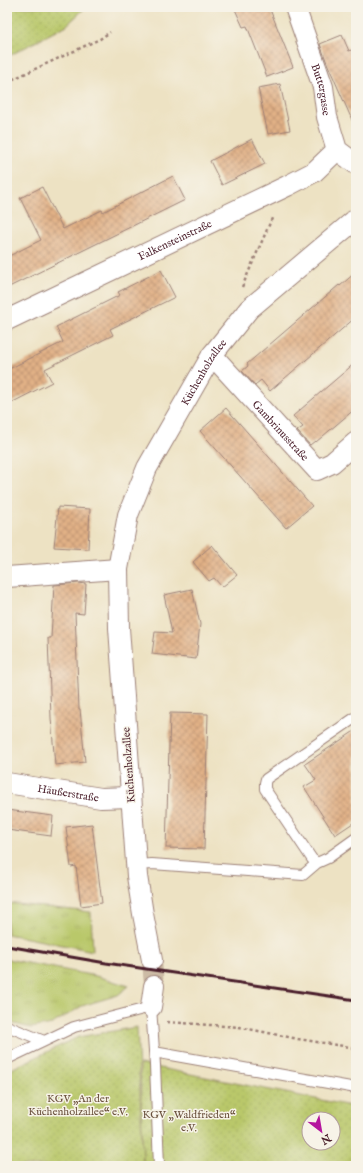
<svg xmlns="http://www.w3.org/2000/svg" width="363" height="1173" viewBox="0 0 363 1173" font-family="'IM FELL English',serif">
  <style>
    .grass { fill: url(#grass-tufts); stroke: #82744a }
    .park { fill: url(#park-dots); stroke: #82744a; fill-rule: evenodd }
    .building { fill: url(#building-cross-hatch) }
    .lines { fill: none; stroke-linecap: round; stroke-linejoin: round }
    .street-tunnel { stroke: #ccbba5; stroke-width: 20; stroke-dasharray: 20 10; stroke-linecap: butt }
    .lane-casing { stroke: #9c8077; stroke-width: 12 }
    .street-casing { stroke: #9c8077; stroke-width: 22 }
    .path { stroke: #9c8077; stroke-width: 2.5; stroke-dasharray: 3 3; stroke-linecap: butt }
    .lane { stroke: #fff; stroke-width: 10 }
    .street { stroke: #fff; stroke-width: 20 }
    .rail { stroke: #4a1f2b; stroke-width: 3 }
    .labels { text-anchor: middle; stroke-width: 3; stroke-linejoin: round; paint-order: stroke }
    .street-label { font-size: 11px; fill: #4a1f2b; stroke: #f7f3e8 }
    .park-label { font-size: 11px; fill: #6b523e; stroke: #f7f3e8 }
  </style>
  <defs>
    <pattern id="grass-tufts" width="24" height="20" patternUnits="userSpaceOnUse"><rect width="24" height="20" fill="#b9c86a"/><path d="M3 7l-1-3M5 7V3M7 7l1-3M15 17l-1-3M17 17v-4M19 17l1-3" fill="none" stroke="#a1ab5c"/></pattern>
    <pattern id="park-dots" width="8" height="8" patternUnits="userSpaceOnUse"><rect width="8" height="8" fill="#b9c86a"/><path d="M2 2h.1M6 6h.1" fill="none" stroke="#a1ab5c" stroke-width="1.8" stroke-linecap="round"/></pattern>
    <pattern id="building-cross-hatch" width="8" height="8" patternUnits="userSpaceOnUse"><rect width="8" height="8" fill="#e1b186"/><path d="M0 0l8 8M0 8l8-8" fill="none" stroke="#b88f6e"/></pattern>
  </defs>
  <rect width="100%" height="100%" fill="#f7f3e8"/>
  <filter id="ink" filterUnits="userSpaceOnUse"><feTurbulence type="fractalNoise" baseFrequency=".025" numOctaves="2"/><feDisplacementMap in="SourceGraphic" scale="8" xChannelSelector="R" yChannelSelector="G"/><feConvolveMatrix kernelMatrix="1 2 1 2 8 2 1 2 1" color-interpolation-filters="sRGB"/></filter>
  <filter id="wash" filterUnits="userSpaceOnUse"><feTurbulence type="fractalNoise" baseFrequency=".012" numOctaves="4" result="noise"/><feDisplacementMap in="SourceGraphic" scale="16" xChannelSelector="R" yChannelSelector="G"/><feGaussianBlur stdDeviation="0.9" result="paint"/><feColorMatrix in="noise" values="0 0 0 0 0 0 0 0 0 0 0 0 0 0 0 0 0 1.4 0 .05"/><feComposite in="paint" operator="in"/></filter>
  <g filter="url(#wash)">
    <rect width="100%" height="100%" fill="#ede2c3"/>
    <path class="grass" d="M7 903 91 912 93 951 7 934Z
      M7 959 96 976 129 986 118 995 82 1006 69 1014 52 1024 31 1028 7 1022Z"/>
    <path class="park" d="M7 7H86L67 25 7 57Z
      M137 1027 143 1161 140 1064 356 1107V1166H7V1071L78 1037ZM309 1119H333V1143H309Z"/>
    <g id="blocks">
      <path class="building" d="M234 7H269L293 67 267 77 247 26 243 27Z
        M342 35 349 51 356 48V129L327 63 320 44Z
        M280 84 290 130 268 134 258 88Z
        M252 139 265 164 222 185 210 161Z
        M173 176 185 200 7 288V257L41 240 20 198 42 187 63 229 102 210 103 212Z
        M161 270 175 297 110 329 113 335 45 369 52 382 7 405V370L63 342 56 327 120 295 118 292Z
        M356 272V317L270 391 261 380 255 385 242 371 248 366 247 364 339 285 340 286Z
        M356 362V408L316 442 315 441 310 445 297 431 303 427 293 416Z
        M226 408 312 506 286 528 200 431Z
        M58 507 90 509 88 549 54 547Z
        M212 545 237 575 222 587 214 578 209 581 193 562Z
        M79 583 86 584 84 614 75 613 79 709H80L85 762 55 765 51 718 48 638H51L54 585Z
        M192 589 200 624 196 659 152 654 155 632 172 633 164 595Z
        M170 713 208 714 204 849 166 848Z
        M356 730V821L335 835 304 787 316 780 305 764Z
        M7 810 53 816 51 836 7 830Z
        M92 824 102 903 81 906 76 866 71 867 66 827Z"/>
    </g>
  </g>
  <g filter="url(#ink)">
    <use href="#blocks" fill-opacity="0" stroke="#9c8077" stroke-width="1"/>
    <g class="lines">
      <path class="street-tunnel" d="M152 960 154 986"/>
      <g class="lane-casing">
        <path id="lane" d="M356 717 266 779 265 783V789L312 859 317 863 328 858 356 838
          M136 865 152 864 303 875 317 863
          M7 1026 44 1041
          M154 1052 356 1088
          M7 1059 74 1027 151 1007 155 1065 159 1166"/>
      </g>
      <g class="street-casing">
        <g id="street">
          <path id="s1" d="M295 7 323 87 327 117 337 150 356 164"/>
          <path id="s2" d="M7 320 287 186 314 172 337 150"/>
          <path id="s3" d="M212 355 317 470 332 463 356 442"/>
          <path d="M7 577 118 569"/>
          <path id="s4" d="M7 783 101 798 130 797"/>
          <path id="s5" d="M152 960 143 914 137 876 119 628 118 569 128 515 147 468 212 355 249 309 356 219"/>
          <path d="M151 1007 154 986"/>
        </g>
      </g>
      <path class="path" d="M7 82 100 39 110 32
        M242 287 273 216
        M167 1022 239 1027 298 1039 356 1048"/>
      <use href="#lane" class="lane"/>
      <use href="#street" class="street"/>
      <path class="rail" d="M7 946 106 963 356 1000"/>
    </g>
  </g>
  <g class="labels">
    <g class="street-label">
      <text dy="4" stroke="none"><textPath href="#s1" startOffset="87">Buttergasse</textPath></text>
      <text dy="4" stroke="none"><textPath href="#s2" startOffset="186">Falkensteinstraße</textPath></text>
      <text dy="4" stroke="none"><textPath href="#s5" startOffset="610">Küchenholzallee</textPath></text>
      <text dy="4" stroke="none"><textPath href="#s3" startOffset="102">Gambrinusstraße</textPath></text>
      <text transform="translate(128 765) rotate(-94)" y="4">Küchenholzallee</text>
      <text dy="4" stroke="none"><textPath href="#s4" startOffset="62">Häußerstraße</textPath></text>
    </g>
    <g class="park-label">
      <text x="78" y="1102">KGV „An der<tspan x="78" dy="13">Küchenholzallee“ e.V.</tspan></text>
      <text x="189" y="1118">KGV „Waldfrieden“<tspan x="189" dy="13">e.V.</tspan></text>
    </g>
  </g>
  <rect width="363" height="1173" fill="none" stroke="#f7f3e8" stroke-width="24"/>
  <g transform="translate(321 1131) rotate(149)"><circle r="19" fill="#f7f3e8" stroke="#b29e9c"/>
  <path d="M0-3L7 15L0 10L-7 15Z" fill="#b5179e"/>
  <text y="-6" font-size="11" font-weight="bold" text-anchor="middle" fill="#4a1f2b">N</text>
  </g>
</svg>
